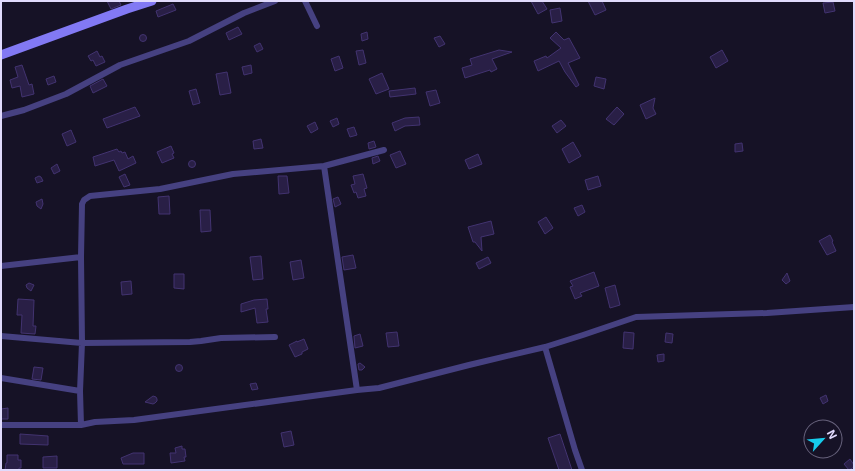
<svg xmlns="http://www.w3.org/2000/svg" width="855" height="471" viewBox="0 0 855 471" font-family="Inter,sans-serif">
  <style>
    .building { fill: #291f46; stroke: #423370 }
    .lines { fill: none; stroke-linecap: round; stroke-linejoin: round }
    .street { stroke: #464181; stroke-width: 6 }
    .secondary { stroke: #8279f4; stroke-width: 9 }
  </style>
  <rect width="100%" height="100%" fill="#161226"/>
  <path class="building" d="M107 1H119L121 5 111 9Z
    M531 1H542L547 9 538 14Z
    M588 1H602L606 10 595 15Z
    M833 2 835 11 825 13 823 3Z
    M173 4 176 10 158 17 156 11Z
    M560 8 562 21 552 23 550 10Z
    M238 27 242 34 229 40 226 33Z
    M367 32 368 39 362 41 361 34Z
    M556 32 564 40 569 38 580 58 568 63 579 85 576 87 565 72 559 61 538 71 534 61 546 56 547 58 561 48 550 38Z
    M139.5 38a3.5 3.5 0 1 1 7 0a3.5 3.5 0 1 1-7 0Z
    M440 36 445 44 439 47 434 38Z
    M260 43 263 49 257 52 254 46Z
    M363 50 366 63 359 65 356 51Z
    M499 50 512 52 492 59 497 69 491 72 490 70 465 78 462 68 472 65 470 59Z
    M722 50 728 61 716 68 710 57Z
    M97 51 100 57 102 56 105 62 96 66 93 60 91 61 88 56Z
    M339 56 343 68 335 71 331 59Z
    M22 65 29 85 32 84 34 94 22 97 20 86 12 88 10 80 18 77 15 67Z
    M251 65 252 73 244 75 242 67Z
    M227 72 231 93 220 95 216 74Z
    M382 73 389 89 376 94 369 79Z
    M54 76 56 82 48 85 46 79Z
    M596 77 606 79 604 89 594 86Z
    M103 79 107 86 93 93 90 86Z
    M415 88 416 94 390 97 389 91Z
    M196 89 200 103 193 105 189 91Z
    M436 90 440 103 430 106 426 92Z
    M655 98 653 108 656 114 646 119 640 105Z
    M135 107 140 116 107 128 103 119Z
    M617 107 624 114 614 125 606 119Z
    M419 117 420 125 405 126 395 131 392 123 405 118Z
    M337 118 339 124 333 127 330 121Z
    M561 120 566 126 557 133 552 126Z
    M315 122 318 129 311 133 307 126Z
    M354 127 357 135 350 137 347 129Z
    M71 130 76 142 67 146 62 134Z
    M261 139 263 148 254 149 253 141Z
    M374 141 376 147 369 149 368 143Z
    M573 142 581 156 569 163 562 149Z
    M742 143 743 151 735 152V144Z
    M171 146 174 153 172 154 174 158 162 163 157 152Z
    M117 149 119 152 121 151 122 153 125 152 128 159 133 156 136 163 119 171 114 160 95 166 93 157Z
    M400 151 406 164 396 168 390 155Z
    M478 154 482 164 469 169 465 160Z
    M378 156 380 161 373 164 372 158Z
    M188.5 164a3.5 3.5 0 1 1 7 0a3.5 3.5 0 1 1-7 0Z
    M57 164 60 171 54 174 51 168Z
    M125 174 130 185 124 187 119 177Z
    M363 174 367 188 364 189 366 196 358 198 356 192 354 193 351 185 355 184 353 176Z
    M39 176 41 177 43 181 37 183 35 178Z
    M278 176H287L289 193 279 194Z
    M598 176 601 186 588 190 585 180Z
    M169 196 170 214H159L158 197Z
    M338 197 341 204 335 207 333 199Z
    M42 199 43 204 41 209 37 206 36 202Z
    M582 205 585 212 578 216 574 208Z
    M200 210H210L211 231 201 232Z
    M546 217 553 228 545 234 538 222Z
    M491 221 494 234 481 237 482 251 475 242H473L468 227Z
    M830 235 833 241 832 242 836 251 827 255 819 241Z
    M353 255 356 268 344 270 342 257Z
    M261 256 263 279 253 280 250 257Z
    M488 257 491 263 479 269 476 263Z
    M301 260 304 278 293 280 290 262Z
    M594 272 599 286 580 293 582 296 575 299 570 287 573 286 570 281Z
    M787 273 790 281 786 284 782 280Z
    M174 274H184V289L174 288Z
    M131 281 132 294 122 295 121 282Z
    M29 283 34 285 31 291 27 288 26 285Z
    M615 285 620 305 610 308 605 288Z
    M18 299 34 300 33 326H36L35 334 21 333 22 315H17Z
    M267 299 268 309H266L268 322 257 323 255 308 241 312V304L254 300Z
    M397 332 399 346 388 347 386 333Z
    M624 332 634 333 633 349 623 348Z
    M666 333 673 334 672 343 665 342Z
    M360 334 363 346 355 348 354 336Z
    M304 339 308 349 302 352V354L295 357 289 345 297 341V342Z
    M664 354V361L658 362 657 355Z
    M360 363 365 367 362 370H359L358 364Z
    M175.5 368a3.5 3.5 0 1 1 7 0a3.5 3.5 0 1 1-7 0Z
    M34 367 43 368 41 380 32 379Z
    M256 383 258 389 252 390 250 384Z
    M826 395 828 401 823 404 820 398Z
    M153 396 156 397 157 399V401L155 403 153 404 145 402Z
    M8 408V419H1V409Z
    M291 431 294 445 284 447 281 433Z
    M20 434 48 436V445L20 444Z
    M560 434 572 470H559L548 438Z
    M182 446V449H185L186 457H184L185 461 171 463 170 453H176L175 448Z
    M133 453H144V464H123L121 458Z
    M7 455H18V460H21V468H19V470H5L6 463H7Z
    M57 456V468H43V457Z
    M850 459 854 465V467L849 470 844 464Z"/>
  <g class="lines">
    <path class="street" d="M305 1 317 26
      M1 116 24 110 66 94 120 65 189 41 244 13 275 1
      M324 166 357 390
      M1 266 81 257
      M1 336 82 343 190 342 201 341 221 338 275 337
      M545 347 575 450 582 470
      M1 378 80 391
      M1 425H81L95 422 134 420 357 390 379 388 469 365 545 347 583 335 636 317 767 313 854 307
      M81 425 80 391 82 343 81 257 82 204 84 200 90 196 160 189 233 174 324 166 384 150"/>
    <path class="secondary" d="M1 55 127 9 152 1"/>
  </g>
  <rect width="855" height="471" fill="none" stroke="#e0dafc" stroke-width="4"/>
  <g transform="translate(823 439) rotate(63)"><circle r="19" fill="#161226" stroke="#67627c"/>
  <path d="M0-3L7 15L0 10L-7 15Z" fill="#16ccec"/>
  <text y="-6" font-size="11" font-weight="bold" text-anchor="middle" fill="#e0dafc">N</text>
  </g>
</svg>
